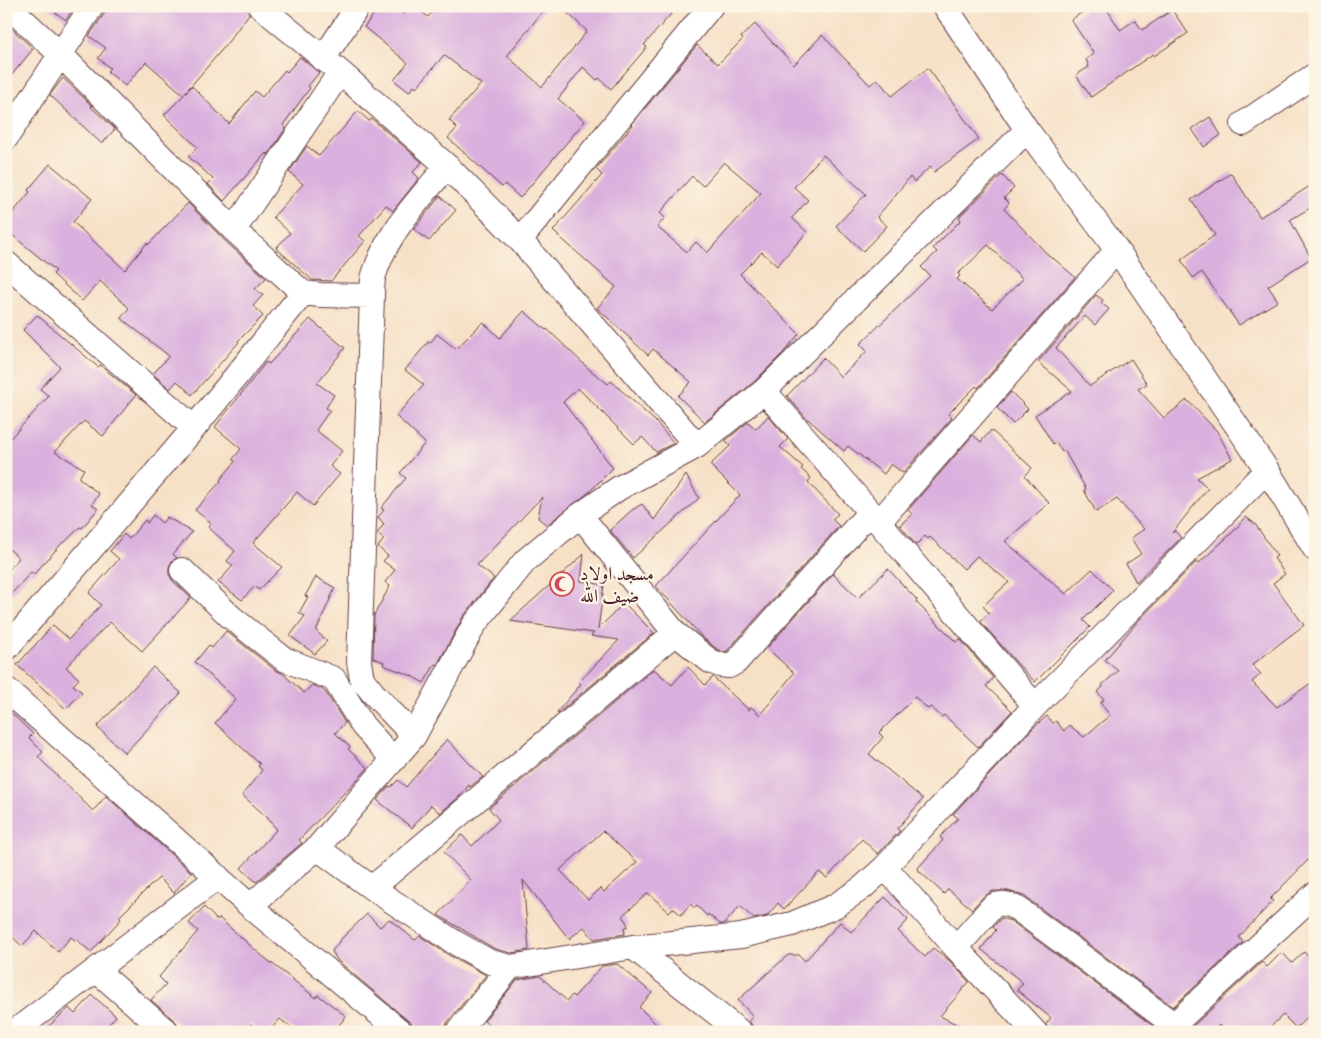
<svg xmlns="http://www.w3.org/2000/svg" width="1321" height="1038" viewBox="0 0 1321 1038" font-family="'Sorts Mill Goudy',Amiri,serif">
  <style>
    .building { fill: #dab0de; fill-rule: evenodd }
    .lines { fill: none; stroke-linecap: round; stroke-linejoin: round }
    .minor-casing { stroke: #643c42; stroke-width: 26 }
    .minor { stroke: #fff; stroke-width: 24 }
    .labels { text-anchor: middle; stroke-width: 4.5; stroke-linejoin: round; paint-order: stroke }
    .poi-label { font-size: 19px; fill: #4a1f2b; stroke: #fcf5e5; text-anchor: start }
  </style>
  <rect width="100%" height="100%" fill="#fcf5e5"/>
  <filter id="ink" filterUnits="userSpaceOnUse"><feTurbulence type="fractalNoise" baseFrequency=".02" numOctaves="2"/><feDisplacementMap in="SourceGraphic" scale="10" xChannelSelector="R" yChannelSelector="G"/><feConvolveMatrix kernelMatrix="1 2 1 2 8 2 1 2 1" color-interpolation-filters="sRGB"/></filter>
  <filter id="wash" filterUnits="userSpaceOnUse"><feTurbulence type="fractalNoise" baseFrequency=".0096" numOctaves="4" result="noise"/><feDisplacementMap in="SourceGraphic" scale="20" xChannelSelector="R" yChannelSelector="G"/><feGaussianBlur stdDeviation="1.12" result="paint"/><feColorMatrix in="noise" values="0 0 0 0 0 0 0 0 0 0 0 0 0 0 0 0 0 1.4 0 .05"/><feComposite in="paint" operator="in"/></filter>
  <g filter="url(#wash)">
    <rect width="100%" height="100%" fill="#f6e1c7"/>
    <g id="blocks">
      <path class="building" d="M46 6H75L66 20Z
        M106 6H247L249 14 225 46 184 94 192 86 229 124 255 91 262 97 285 70 287 72 300 57 319 73 308 86 310 88 283 125 286 128 268 155 266 153 224 201 208 184 213 179 188 156 197 147 164 115 184 95 146 62 125 86 107 71 110 68 98 58 106 48 89 36 104 14Z
        M380 6H394L404 14 411 6H415L428 17 438 6H547L507 56 542 87 587 31 560 6H678L644 45 647 47 611 89 599 78 597 80 583 67 558 99 585 121 520 198 505 184 502 187 448 138 457 128 449 120 481 84 444 55 416 88 414 86 409 92 394 80 408 63 364 27Z
        M1091 6H1105L1120 30 1135 20 1142 30 1172 10 1188 33 1154 56 1153 54 1091 97 1076 75 1089 67 1086 59 1094 54 1071 20Z
        M6 23 33 49 6 82Z
        M755 24 794 65 822 35 870 85 877 79 892 96 928 68 979 139 934 172 930 167 914 182 910 177 877 217 887 226 863 251 836 226 866 194 823 155 794 187 808 200 792 218 807 232 777 266 762 252 740 274 799 334 783 353 755 381 705 422 678 396 691 382 653 349 648 355 597 308 616 287 553 231 602 175 596 169 633 125 632 124 697 45 718 64 743 39 741 37ZM724 162 761 193 707 253 696 242 687 252 657 227 665 218 660 213 692 176 703 186Z
        M63 78 92 106 91 107 115 129 102 144 50 95Z
        M358 111 369 121 372 119 422 162 413 172 419 178 393 211 386 205 359 236 365 241 331 281 312 280 276 248 290 233 273 217 303 184 289 172 307 146 319 156Z
        M1210 117 1221 135 1204 147 1192 129Z
        M50 164 92 199 73 222 125 270 147 243 148 245 188 203 224 240 266 278 255 289 263 295 253 306 263 316 238 341 239 342 192 395 177 381 170 389 153 374 169 356 121 318 129 308 100 281 82 301 53 274 56 271 6 230V221L30 192 28 190Z
        M1231 173 1260 217 1315 183V205L1290 220 1311 258 1268 286 1278 301 1239 325 1202 272 1193 278 1181 260 1215 235 1191 200Z
        M1002 175 1014 188 1004 198 1009 203 1004 209 1052 259 1053 258 1075 277 978 388 976 386 948 414 952 418 903 473 891 464 884 474 848 446 844 451 808 419V420L787 396 823 358 841 377 867 351 860 344 930 276 921 267 937 252 933 248 961 220 959 217ZM988 245 1023 279 992 309 957 279 960 276 958 274Z
        M440 196 456 210 429 241 414 229Z
        M1096 295 1103 300 1101 303 1109 309 1095 325 1085 316 1056 348 1090 386 1131 359 1147 384 1138 389 1164 418 1187 400 1217 431 1232 459 1197 478 1208 488 1172 533 1175 531 1181 538 1136 582 1126 564 1141 554 1131 538 1144 529 1117 499 1096 512 1084 490 1086 489 1064 450 1062 452 1056 442 1053 444 1035 415 1072 391 1038 362Z
        M524 311 546 330 547 329 590 370 608 384 611 381 655 421 674 443 656 452 642 437 634 444 578 388 563 402 613 468 588 493 547 525 538 518 542 497 477 565 494 578 463 617 437 665 435 664 424 683 410 675 383 665 384 662 373 658 374 615 390 586 385 582 395 570 383 561 388 556 378 547 384 539 377 534 384 524 378 517 384 510 381 508 406 478 400 473 425 443 396 416 424 385 405 370 428 342 430 343 437 334 456 349 483 322 500 338Z
        M37 315 98 367 100 365 136 395 103 436 84 421 55 452 84 469 79 478 99 494 92 504 98 509 82 528 80 527 64 543 63 542 34 574 31 572 6 600V573L19 558 6 546V443L49 396 40 389 60 367 23 330Z
        M310 319 345 348 317 383 334 395 326 408 330 410 316 430 342 451 330 466 340 474 313 506 297 492 253 543 282 567 259 590 255 586 242 600 218 582 233 566 227 561 235 551 208 527 211 523 195 510 221 481 220 480 235 462 233 459 241 449 215 427 266 362 269 364Z
        M1011 392 1028 409 1013 424 997 408Z
        M768 416 788 439 780 447 803 467 801 469 811 478 808 482 838 514 832 519 839 526 727 651 723 652 717 649 702 637 656 586 740 495 710 465 730 446 725 441 748 422 756 429Z
        M991 430 1032 468 1025 476 1049 503 1005 541 1066 594 1092 569 1113 590 1083 620 1090 627 1035 682 1016 662 980 621 989 613 983 606 1009 582 977 556 964 569 930 537 928 539 925 536 916 545 900 525 912 514 908 510 973 435 981 442Z
        M686 475 699 498 633 558 610 530 632 510 642 504 654 520Z
        M153 515 162 523 167 517 192 532 173 554 177 558 172 561 169 567V574L172 580 191 598 142 651 110 622 66 667 79 679 73 685 82 692 66 709 17 665 53 625 69 639 101 605 89 593 119 559 110 551 124 534 129 539 145 520 147 523Z
        M1246 517 1255 524 1277 556 1274 558 1285 574 1273 583 1304 625 1252 665 1261 674 1252 682 1277 707 1315 680V853L1270 899 1273 901 1239 937 1243 942 1173 1007 1024 896 1008 891H993L983 897 972 909 948 889 944 894 917 869 943 840 940 837 958 818 953 814 1033 728 1047 716 1053 723 1056 721 1064 731 1069 725 1084 737 1110 715 1100 703 1104 700 1097 692 1103 687 1102 685 1118 671 1105 660 1138 621 1196 562 1198 564 1233 532Z
        M584 554 581 581 604 585 598 629 624 603 654 633 558 713 557 712 581 684 579 682 619 640 591 636 594 633 510 621Z
        M888 569 917 600 916 602 956 642 960 639 993 678 986 686 1012 711 978 747 944 715 942 717 931 707 928 709 915 697 879 733 883 737 869 754 923 799 897 829 900 831 878 854 862 839 827 878 819 872 784 909 778 903 767 916 754 919 740 906 724 924H720L708 914 707 916 697 906 695 908 690 904 681 915 673 908 669 912 648 893 623 915 628 926 624 928 625 934 594 939 584 927 569 939 523 880 529 950 511 953 495 949 438 915 471 880 444 852 462 835 472 846 499 820 489 808 654 669 672 685 688 667 705 685 713 677 749 710 751 707 760 715 794 673 767 648 833 574 858 598ZM603 831 637 862 604 892 601 888 588 900 560 870Z
        M316 577 335 588 316 631 327 641 315 654 290 636 305 616 299 613 308 597 305 596Z
        M226 631 275 670 282 673 304 693 312 685 322 689 326 693 345 723 335 733 350 747 348 749 368 768 299 840 302 843 256 882 241 868 277 829 267 819 268 818 242 795 262 770 258 766 260 764 215 723 236 699 195 662 209 645 212 648Z
        M153 667 181 693 125 753 97 727Z
        M6 708 33 734 29 738 43 752 38 757 93 811 106 796 191 872 174 893 159 878 151 885 119 917 121 919 91 952 77 940 76 941 71 937 58 952 36 931 22 946 6 931Z
        M447 739 469 763 483 777 470 787 469 785 458 798 440 813 431 805 412 828 377 800 389 786 391 787 398 780 406 787Z
        M885 897 908 920 898 931 925 957 933 948 950 961 969 982 940 1016 972 1032H753V1027L749 1021 753 1016 738 1000 788 955H799L805 961 840 922 851 932Z
        M204 907 217 920 219 918 260 954 316 998 318 995 346 1016 334 1032H297L280 1019 268 1032H260L251 1024 244 1032H180V1027L176 1022 151 1000 166 984 159 977 198 931 189 923Z
        M367 914 380 927 389 919 415 940 420 936 447 954 486 975 447 1023 444 1032H421L337 960 332 951 342 938Z
        M1001 918 1011 921 1153 1026 1148 1032H1048L1046 1024 1051 1018 1017 990 1023 983 981 949 996 930 993 927Z
        M1282 952 1292 963 1304 952 1315 964V1010L1296 1028 1283 1015 1265 1032H1225L1219 1025 1212 1032H1197L1192 1027 1262 962 1267 967Z
        M617 964 652 993 639 1007 664 1032H496L484 1021 517 980 540 976 567 1001 572 995 574 997 602 966Z
        M92 995 116 1016 102 1032H42L69 1008 75 1014Z"/>
    </g>
  </g>
  <g filter="url(#ink)">
    <use href="#blocks" fill-opacity="0" stroke="#643c42" stroke-width="1"/>
    <g class="lines">
      <g class="minor-casing">
        <path id="minor" d="M8 6 60 54 234 230 303 293 320 295 372 296
          M260 6 340 72 447 166 520 240 697 446
          M945 6 1027 130 1117 250 1267 470 1315 549
          M323 59 358 6
          M1243 124 1315 75
          M6 138 92 6
          M234 230 340 72
          M520 240 711 6
          M6 263 194 428
          M764 391 870 512 1035 706
          M580 515 675 633 710 661 720 665 729 666 736 662 870 512
          M879 522 1117 250
          M182 570 231 617 284 659 334 679 363 726 394 760
          M6 649 194 428 303 293
          M6 689 250 906 401 1032
          M414 736 373 693 362 679 359 662 372 296C372 288 372 279 375 272 388 231 421 198 447 166
          M317 848 372 888 454 942 490 962 510 967
          M885 867 956 948 1035 1032
          M372 888 675 633
          M250 906 317 848 414 736 474 625 525 561 580 515 619 488 697 446 764 391 1027 130
          M633 947 740 1032
          M956 948 993 906C1003 901 1009 905 1018 909L1173 1024
          M96 970 167 1032
          M14 1032 218 877
          M458 1032 510 967 633 947 741 936 792 924 835 906 862 888 885 867 1035 706 1267 470
          M1166 1032 1315 894"/>
      </g>
      <use href="#minor" class="minor"/>
    </g>
  </g>
  <defs>
    <g id="mosque-ring" transform="scale(1.25)"><circle r="9.5" fill="#fcf5e5" stroke="#d1495b" stroke-width="1.5"/><path d="M3.5-4.9A6 6 0 1 0 3.5 4.9A5 5 0 1 1 3.5-4.9Z" fill="#d1495b"/></g>
  </defs>
  <g fill-rule="evenodd">
    <use href="#mosque-ring" x="562" y="584"/>
  </g>
  <g class="labels">
    <g class="poi-label">
      <text x="580" y="580">مسجد اولاد<tspan x="580" dy="22">ضيف الله</tspan></text>
    </g>
  </g>
  <rect width="1321" height="1038" fill="none" stroke="#fcf5e5" stroke-width="25"/>
</svg>
